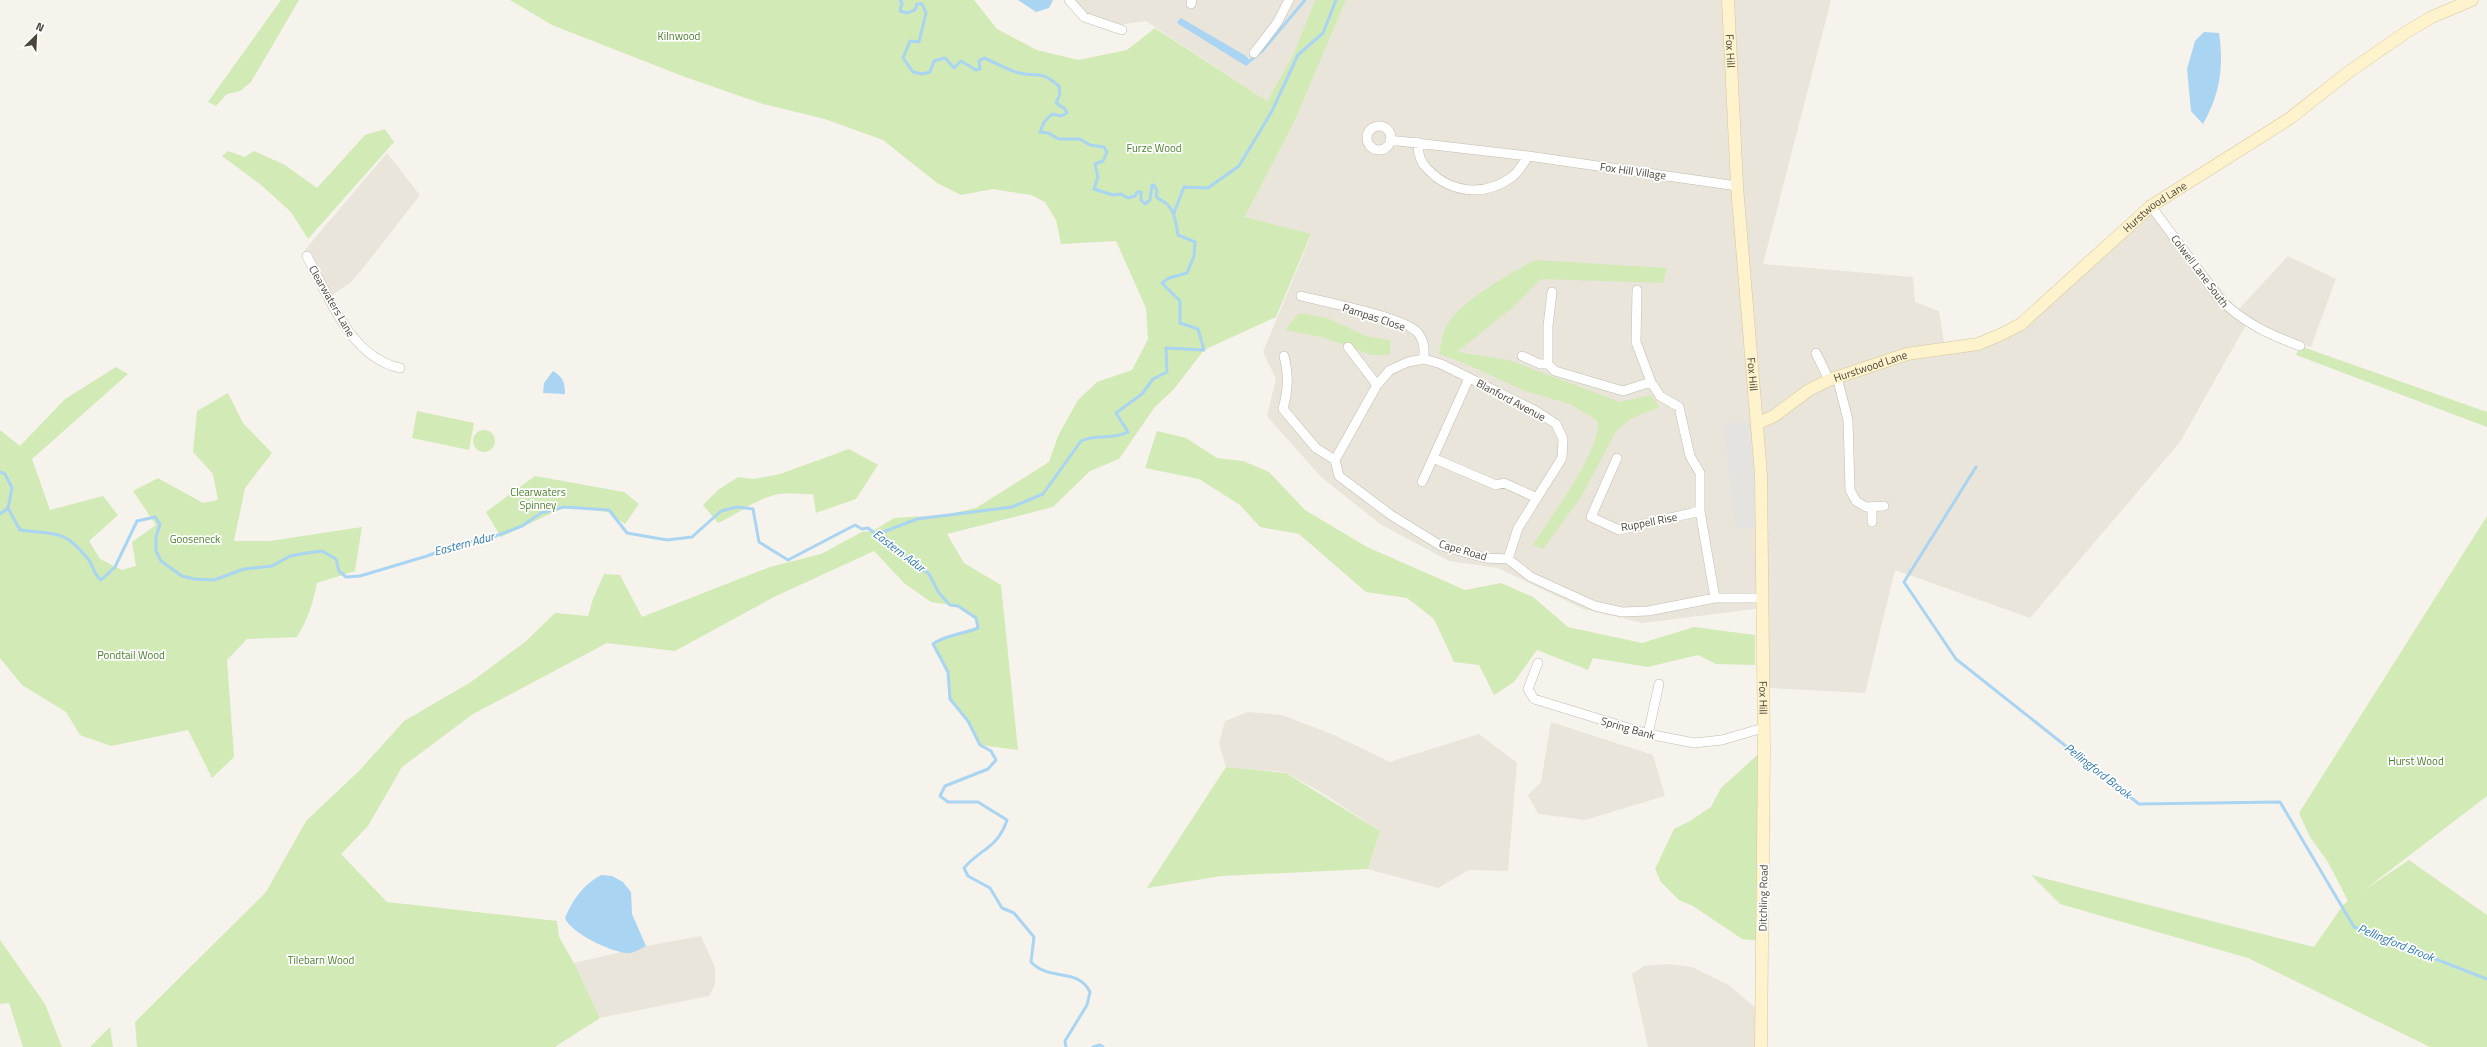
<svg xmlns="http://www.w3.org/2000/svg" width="2487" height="1047" viewBox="0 0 2487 1047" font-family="'Titillium Web',sans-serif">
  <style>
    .residential { fill: #eae5da }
    .green { fill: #d2eab5 }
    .parking { fill: #e5e3e0 }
    .water { fill: #a9d4f2 }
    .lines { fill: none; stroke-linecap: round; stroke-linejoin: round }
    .stream { stroke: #a9d4f2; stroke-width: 3 }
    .street-casing { stroke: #c2bbae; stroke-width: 10 }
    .secondary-casing { stroke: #d6c79b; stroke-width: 13 }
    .street { stroke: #fff; stroke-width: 9 }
    .secondary { stroke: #fff3cd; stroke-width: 12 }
    .labels { text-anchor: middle; stroke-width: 3.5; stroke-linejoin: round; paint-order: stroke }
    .park-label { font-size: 11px; fill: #4a7f2a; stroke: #fff }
    .street-label { font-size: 11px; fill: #4b4439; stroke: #fff }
    .water-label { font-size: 12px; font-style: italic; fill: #2e7ab2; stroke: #fff }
  </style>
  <rect width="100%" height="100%" fill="#f6f3ec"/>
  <path class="residential" d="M1074 0H1315L1293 55 1267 101 1146 21 1098 28Z
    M1346 0H1831L1763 264 1913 277 1915 302 1939 311 1945 348 2021 324 2151 206 2238 310 2288 256 2336 279 2311 347 2286 340 2247 323 2180 442 2030 618 1895 570 1865 693 1770 688 1763 728 1762 608 1643 623 1583 609 1498 568 1449 561 1380 524 1321 477 1267 416 1276 379 1263 352 1311 236 1245 217 1296 118Z
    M387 153 420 195 360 272 349 284 329 297 304 251Z
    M1248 712 1282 715 1334 735 1390 762 1479 734 1517 763 1508 871 1469 870 1438 888 1368 869 1380 831 1324 794 1285 772 1226 767 1219 744 1225 721Z
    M1551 722 1653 755 1665 796 1585 820 1538 814 1528 795 1541 782Z
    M701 936 715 967V985L709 996 600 1018 574 963 622 952 632 953 646 946Z
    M1668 964 1692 967 1729 985 1759 1011 1761 1047H1648L1632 974 1644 966Z"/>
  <path class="green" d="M281 0H299L251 82 240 91 227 94 216 106 208 102Z
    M510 0H974L997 29 1037 50 1078 60 1127 50 1155 28 1267 101 1293 55 1315 0H1346L1296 118 1245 217 1311 234 1276 317 1204 350 1174 389 1154 408 1119 459 1090 471 1053 507 947 534 964 563 1001 585 1018 750 980 745 968 721 950 699 948 672 933 644C944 635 964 634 978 628L976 618 958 606 931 602 904 583 874 551 774 597 675 651 607 643 473 714 402 767 368 826 341 854 387 902 557 921 559 937 574 963 600 1018 555 1047H137L135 1022 266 892 306 821 360 770 404 721 471 682 525 642 555 613 588 616 593 599 604 574 620 575 642 617 770 567 821 554 862 532 873 531 894 518 944 515 976 508 1049 462 1058 436 1078 400 1097 382 1132 370 1148 339 1146 308 1116 241 1061 244 1056 220 1045 202 1031 195 993 189 961 195 937 183 883 140 825 119 763 104 685 77 552 25Z
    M385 129 394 142 308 239 291 212 261 185 222 156 228 151 245 157 254 151 285 165 317 188 365 135Z
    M1535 260 1667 268 1663 283 1541 279 1512 308 1457 352 1509 360 1620 402 1651 395 1659 407 1632 418 1616 431 1581 497 1543 549 1533 545C1551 516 1600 453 1598 421L1570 404 1525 391 1464 363 1439 354C1441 345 1442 334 1446 327 1457 303 1511 273 1535 260Z
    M1299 313 1327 318 1366 336 1390 340V355H1371L1322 337 1285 330Z
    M2300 346 2487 412V427L2296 355Z
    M116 367 128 374 32 459 50 510 103 496 118 515 89 541 100 559 122 570 136 566 132 542 156 525 133 491 158 478 203 503 218 500 213 474 193 452 197 411 228 393 243 423 272 453 245 488 234 541H270L362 527 355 571 317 583C313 603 308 619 297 637L247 639 227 660 234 757 212 778 188 730 111 746 80 735 66 712 22 685 0 658V430L20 446 65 399Z
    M417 411 474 423 469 450 412 438Z
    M473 441a11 11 0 1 1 22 0a11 11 0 1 1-22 0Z
    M1157 431 1186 438 1217 458 1243 461 1269 472 1305 510 1367 547 1465 590 1501 583 1533 597 1568 627 1642 643 1694 627 1755 635V665L1716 664 1698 655 1648 667 1593 658 1588 670 1537 650 1514 682 1494 695 1479 665 1454 662 1434 619 1407 598 1366 592 1299 534 1260 527 1240 505 1199 479 1145 468Z
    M849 449 878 465 856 499 816 513 813 494C802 495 790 492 779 494 757 498 738 514 718 523L703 505 718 490 738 477 754 479 780 474Z
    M535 476 624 492 639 504 625 524 608 512 565 507 501 537 486 512Z
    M2487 516V796L2363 891 2409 860 2487 915V1047H2430L2248 958 2060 904 2031 875 2314 947 2343 905 2348 901 2328 862 2310 837 2299 813Z
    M1764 749 1762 941 1742 939 1693 906 1679 900 1661 882 1655 869 1674 829 1690 821 1711 807 1721 788Z
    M1226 767 1286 773 1380 831 1368 869 1221 876 1147 888Z
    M0 940 45 1004 62 1047H23L9 1003 0 1004Z
    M110 1027 113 1047H90Z"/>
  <path class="parking" d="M1723 423H1758L1762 528 1735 529Z"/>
  <path class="water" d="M1018 0H1053L1049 8 1036 12Z
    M1181 18 1246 56 1251 62 1246 66 1180 25 1177 22Z
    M2204 32 2219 33C2224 67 2220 94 2203 124L2191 111 2187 69 2195 41Z
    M553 371C563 377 565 382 565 394L543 393 544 383Z
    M601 875 612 876 623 882 631 892 632 914 646 946C641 948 636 952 631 953 616 955 570 933 565 918 573 899 583 885 601 875Z"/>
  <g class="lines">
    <path class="stream" d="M1251 60 1263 50 1305 0
      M1174 213 1184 187 1208 188 1239 166 1272 111 1298 55 1323 33 1336 0
      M1976 467 1904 582 1956 659 2139 804 2280 802 2354 927 2487 979
      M0 472 5 474 12 488 8 508 20 530C55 535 63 528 88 559 94 566 93 574 101 580L115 567 137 521 155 517 160 524 156 537V551L161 561 182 576 194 579 214 580 244 569 272 566 290 556 307 553 322 551 336 559 339 571 346 577 360 576 427 556 460 543 485 540 522 526 541 513 564 507 609 510 627 533 667 540 692 537 721 511 737 507 753 509 759 542 788 560 855 525 862 529 868 528 929 574 939 593 950 605 958 606 976 618 978 628C964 634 944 635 933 644L948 672 950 699 968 721 980 745 991 751 996 760 988 769 945 786 940 796 948 802H978L1007 820C998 848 980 849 964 868L968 876 990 888 1002 908 1014 913 1034 937 1031 962C1050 982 1078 967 1090 992L1087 1005 1065 1041 1066 1047
      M0 514 8 508
      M878 534 917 519 1012 507 1043 494 1081 441C1097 433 1109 441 1128 432L1116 413 1142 394 1153 379 1167 372 1166 348 1204 350 1198 329 1180 323V301L1162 283 1169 278 1187 273 1194 256 1195 242 1178 235C1176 224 1175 212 1167 204 1163 200 1159 201 1156 196L1157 191 1154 185H1152L1150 200 1145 204 1141 200V192H1137L1135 196 1128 198 1121 194 1113 195 1094 189 1098 177 1095 164 1103 161 1107 152 1104 147 1090 145 1080 139H1059L1048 133 1040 132 1044 122 1052 114 1061 116 1067 113 1065 109 1056 103 1060 94 1059 86C1039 69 1040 78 1019 73 1007 70 995 62 984 58L979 61 980 69 976 70 961 61 954 68 945 58 934 61 930 72 922 74 913 72 903 58 910 41 919 42 926 13 922 4H917L915 10 907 13 900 11 902 3 900 0
      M1093 1047 1100 1045 1103 1047"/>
    <g class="street-casing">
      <path id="street" d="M1069 0 1084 17 1122 30
        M1191 4 1192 0
        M1254 53 1277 23 1289 0
        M1367 138a12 12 0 1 1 24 0a12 12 0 1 1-24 0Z
        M1390 140 1528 156 1737 186
        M1417 142C1418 148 1419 160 1424 165 1447 193 1483 198 1512 177 1518 173 1524 162 1528 156
        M2151 206 2219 298C2242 322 2270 335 2300 346
        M307 256C329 297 350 357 400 368
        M1637 290 1636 342 1651 382 1660 396 1679 407 1690 456 1700 473V511L1715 598
        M1301 296C1324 302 1405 317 1418 333 1425 342 1424 349 1424 359
        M1348 347 1377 385
        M1816 353 1829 380
        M1284 356C1289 376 1288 390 1283 409L1316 448 1335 460 1339 476 1391 515 1441 546 1486 558 1508 559 1531 577 1595 606 1622 612 1648 611 1715 598H1762
        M1522 356 1540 364H1548L1555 371 1623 391 1651 382
        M1548 364V326L1552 292
        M1837 377 1848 420 1850 490 1856 501 1866 507 1884 506
        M1469 378 1433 458 1496 485 1504 483 1535 497
        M1617 458 1591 517 1619 530 1700 511
        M1335 460 1377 385 1390 370 1408 362 1424 359 1441 364 1536 411 1556 424 1563 439 1562 458 1518 528 1508 559
        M1422 482 1433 458
        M1872 507V522
        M1538 663 1528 689 1534 699 1648 734 1694 743 1722 740 1763 728
        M1648 734 1659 684"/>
    </g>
    <g class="secondary-casing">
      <g id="secondary">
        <path id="s1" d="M1728 0 1737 186 1761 475 1764 749 1761 1047"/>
        <path id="s2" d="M1758 423 1774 416 1809 390 1829 380 1907 354 1978 344 2002 334 2021 324 2151 206 2289 119 2350 71 2408 31 2432 17 2472 0"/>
      </g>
    </g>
    <use href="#street" class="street"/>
    <use href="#secondary" class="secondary"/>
  </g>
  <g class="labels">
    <g class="park-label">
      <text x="679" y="40">Kilnwood</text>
      <text x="1154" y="152">Furze Wood</text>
      <text x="538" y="496">Clearwaters<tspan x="538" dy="13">Spinney</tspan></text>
      <text x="195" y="543">Gooseneck</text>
      <text x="131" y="659">Pondtail Wood</text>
      <text x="2416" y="765">Hurst Wood</text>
      <text x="321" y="964">Tilebarn Wood</text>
    </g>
    <g class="street-label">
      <text dy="4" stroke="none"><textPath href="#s1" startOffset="51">Fox Hill</textPath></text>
      <text transform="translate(1633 171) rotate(8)" y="4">Fox Hill Village</text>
      <text dy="4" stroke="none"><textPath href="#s2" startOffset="463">Hurstwood Lane</textPath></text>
      <text transform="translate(2200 271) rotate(53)" y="4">Colwell Lane South</text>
      <text transform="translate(332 301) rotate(60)" y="4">Clearwaters Lane</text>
      <text transform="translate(1374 317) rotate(18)" y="4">Pampas Close</text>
      <text dy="4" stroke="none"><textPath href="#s2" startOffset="127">Hurstwood Lane</textPath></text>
      <text dy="4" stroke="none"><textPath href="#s1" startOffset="375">Fox Hill</textPath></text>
      <text transform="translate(1511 400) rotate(28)" y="4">Blanford Avenue</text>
      <text transform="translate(1649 522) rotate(-11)" y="4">Ruppell Rise</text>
      <text transform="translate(1463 550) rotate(16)" y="4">Cape Road</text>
      <text dy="4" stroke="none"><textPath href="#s1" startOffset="699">Fox Hill</textPath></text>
      <text transform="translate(1628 728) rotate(16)" y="4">Spring Bank</text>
      <text transform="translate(1763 898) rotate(-89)" y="4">Ditchling Road</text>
    </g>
    <g class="water-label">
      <text transform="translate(464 544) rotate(-15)" y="4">Eastern Adur</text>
      <text transform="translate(899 551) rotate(37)" y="4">Eastern Adur</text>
      <text transform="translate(2098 771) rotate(38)" y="4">Pellingford Brook</text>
      <text transform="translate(2396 943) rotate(22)" y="4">Pellingford Brook</text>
    </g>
  </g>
  <g transform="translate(36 36) rotate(24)" stroke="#ffffff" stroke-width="3" paint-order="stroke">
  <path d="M0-3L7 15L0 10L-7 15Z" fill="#4b4439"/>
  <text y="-6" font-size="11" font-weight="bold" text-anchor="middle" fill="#4b4439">N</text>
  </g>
</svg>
